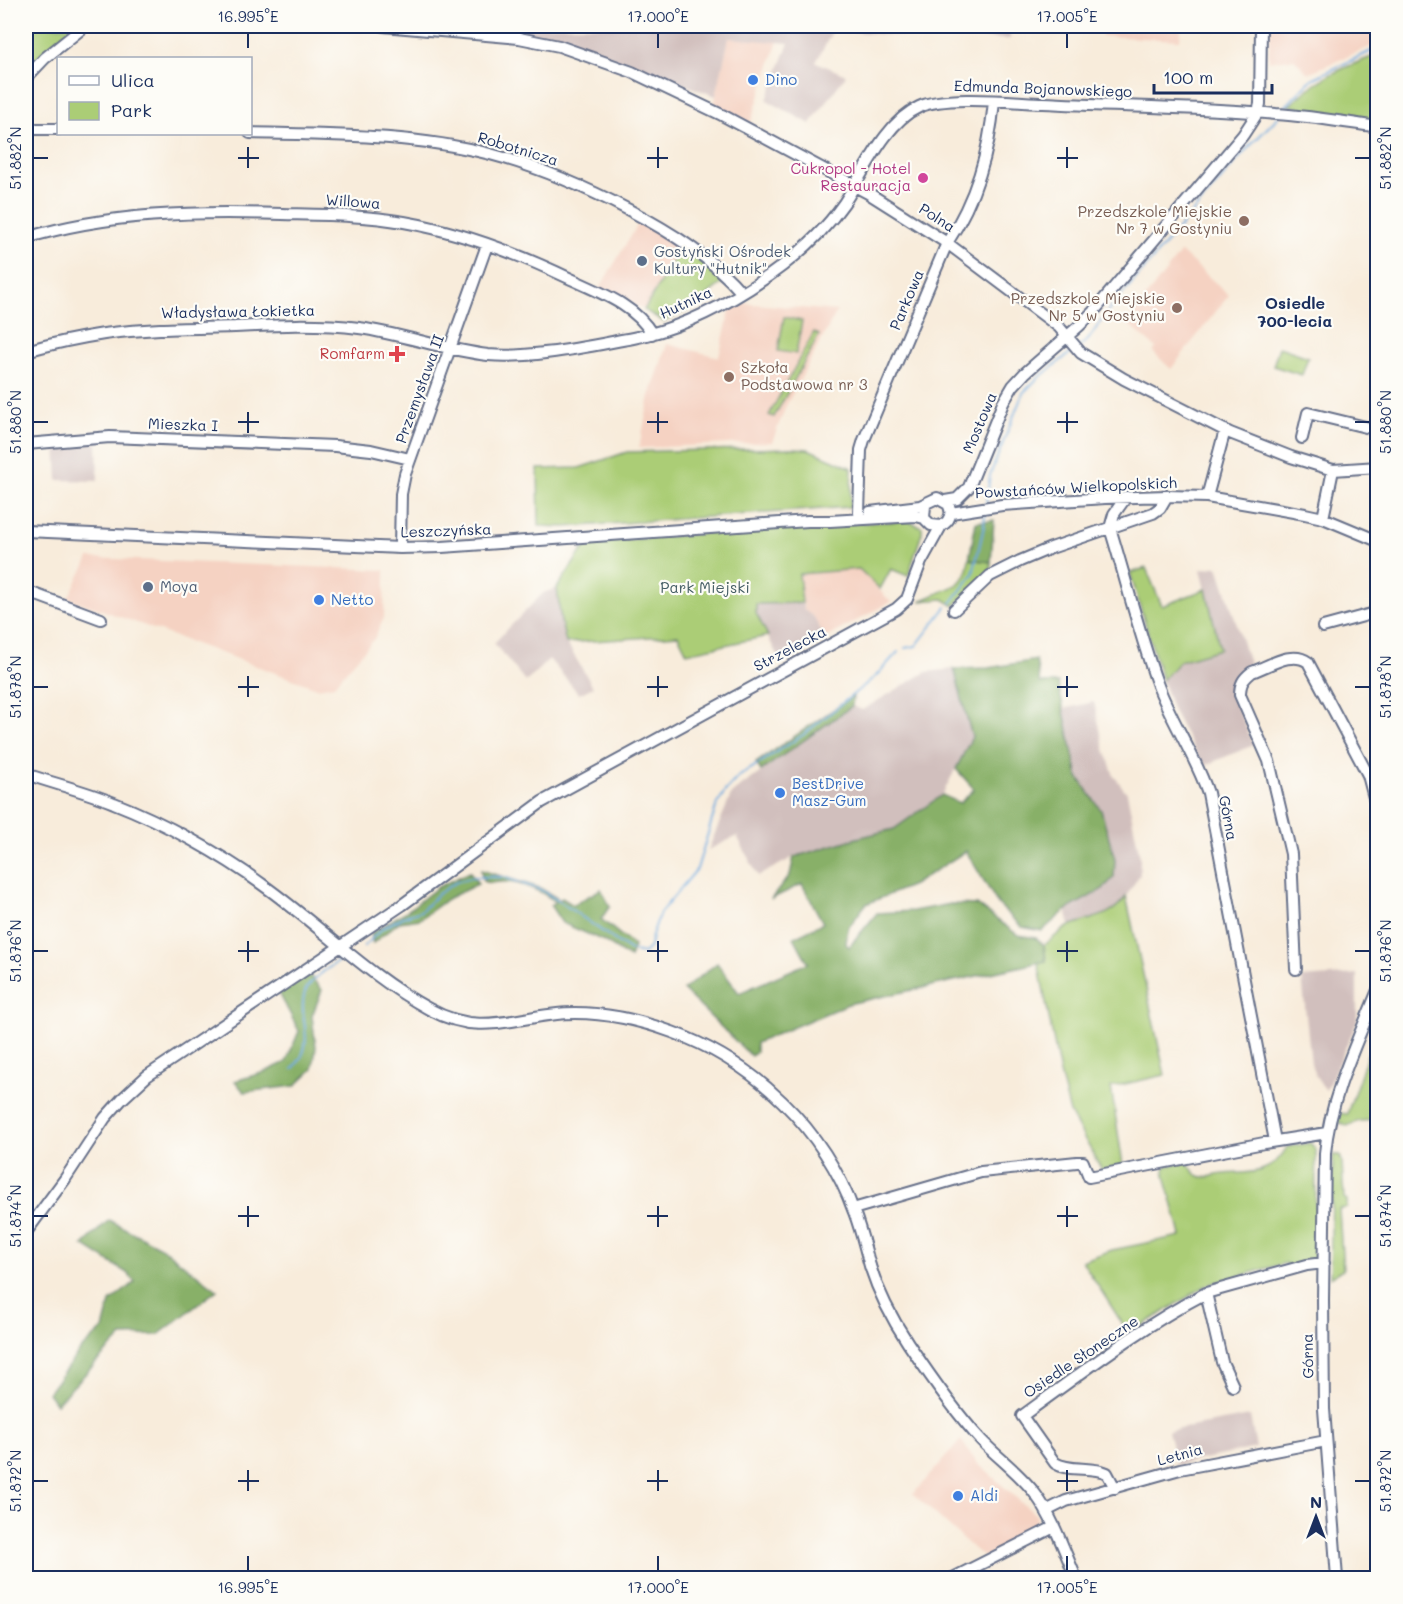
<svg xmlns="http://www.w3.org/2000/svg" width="1403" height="1604" viewBox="0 0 1403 1604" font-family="Mali,sans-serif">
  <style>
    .built { fill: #f5d2c2 }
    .industrial { fill: #d1bfbd }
    .green { fill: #abcd76; stroke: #637e6a; stroke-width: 1.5 }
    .forest { fill: #88b067; stroke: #527062; stroke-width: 1.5 }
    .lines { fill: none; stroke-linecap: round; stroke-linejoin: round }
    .stream { stroke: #6eaadf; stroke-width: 2 }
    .minor-casing { stroke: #68718a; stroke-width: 14 }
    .minor { stroke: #fff; stroke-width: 10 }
    .ticks { fill: none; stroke: #1b2f5e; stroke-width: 2 }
    .shop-dot { fill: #3f7fe0; stroke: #fdfcf7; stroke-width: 2 }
    .hotel-dot { fill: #d1479c; stroke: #fdfcf7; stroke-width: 2 }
    .education-dot { fill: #8d6e63; stroke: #fdfcf7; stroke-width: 2 }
    .service-dot { fill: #5c6f8a; stroke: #fdfcf7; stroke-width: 2 }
    .health-dot { fill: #e0444e; stroke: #fdfcf7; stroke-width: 2 }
    .labels { text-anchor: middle; stroke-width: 4.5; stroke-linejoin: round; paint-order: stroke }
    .shop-label { font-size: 15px; fill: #366cbe; stroke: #fdfcf7; text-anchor: start }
    .street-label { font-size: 15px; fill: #1b2f5e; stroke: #fdfcf7 }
    .hotel-label { font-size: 15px; fill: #b23c85; stroke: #fdfcf7; text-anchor: end }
    .education-label { font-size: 15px; fill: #785e54; stroke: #fdfcf7; text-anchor: end }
    .service-label { font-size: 15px; fill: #4e5e75; stroke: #fdfcf7; text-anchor: start }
    .health-label { font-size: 15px; fill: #be3a42; stroke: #fdfcf7; text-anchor: end }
    .park-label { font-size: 15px; fill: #465e65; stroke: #fdfcf7 }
    .neighbourhood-label { font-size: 16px; font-weight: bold; fill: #1b2f5e; stroke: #fdfcf7 }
    .neatline { fill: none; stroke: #1b2f5e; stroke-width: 2 }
    .ticks-label { font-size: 15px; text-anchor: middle; fill: #1b2f5e }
  </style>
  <rect width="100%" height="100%" fill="#fdfcf7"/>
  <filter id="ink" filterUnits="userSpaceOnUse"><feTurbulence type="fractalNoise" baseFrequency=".0167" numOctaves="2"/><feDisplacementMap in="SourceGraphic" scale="12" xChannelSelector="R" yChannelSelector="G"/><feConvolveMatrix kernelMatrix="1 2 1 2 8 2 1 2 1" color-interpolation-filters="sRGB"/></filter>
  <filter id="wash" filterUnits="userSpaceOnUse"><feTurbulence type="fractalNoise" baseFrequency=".008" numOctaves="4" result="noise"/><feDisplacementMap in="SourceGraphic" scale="24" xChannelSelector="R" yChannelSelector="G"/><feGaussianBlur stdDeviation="1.35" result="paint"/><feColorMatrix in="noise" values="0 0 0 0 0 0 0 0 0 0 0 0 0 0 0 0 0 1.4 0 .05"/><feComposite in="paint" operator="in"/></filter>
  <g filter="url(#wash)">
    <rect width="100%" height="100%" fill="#f8ecdb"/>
    <path class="built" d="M1102 26H1181L1180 40 1102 36Z
      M1270 26H1377V44L1308 73 1294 59 1269 61Z
      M729 38 778 41 750 124 714 105Z
      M640 221 682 246 644 309 599 289Z
      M1181 252 1229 295 1171 369 1153 352 1156 348 1126 322Z
      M741 303 837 311 786 406 772 442 639 448 650 396 667 344 719 357 730 310Z
      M89 558 385 570 384 618 374 639 334 685 317 688 68 598Z
      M859 569 891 602 825 638 814 617 804 610 799 575Z
      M961 1440 977 1463 1037 1516 1035 1525 1037 1529 984 1558 913 1494Z"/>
    <path class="industrial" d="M523 26H1010V39L902 36 833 30 816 62 846 75 810 124 767 100 789 43 729 38 716 96 620 62 521 32Z
      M97 442 98 481 58 480 56 444Z
      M1218 566 1249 663 1237 673 1232 696 1254 745 1203 766 1173 711 1162 680 1180 661 1220 649 1201 569Z
      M557 588 561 621 566 642 593 687 579 694 549 659 526 682 494 643 543 593Z
      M802 603 804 610 814 617 825 638 781 663 756 613V604Z
      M954 669 972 737 942 795 894 829 853 839 794 857 758 876 737 836 708 850 732 793 852 706 862 710 926 672Z
      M1094 702 1104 747 1114 776 1127 793 1140 857V874L1121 905 1095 919 1070 926 1066 910 1103 889 1101 810 1079 777 1063 709Z
      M1357 974V1022L1326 1090 1315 1076 1311 1063 1302 978Z
      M1250 1416 1256 1448 1176 1465 1168 1431Z"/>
    <path class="green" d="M26 26H75L53 43 26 70Z
      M1377 55V112L1371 120 1289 106C1319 77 1339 69 1377 55Z
      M682 246 725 281 707 295 708 299 664 322 644 310Z
      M784 317 802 321 796 354 778 351Z
      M814 332 819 335 774 417 769 415Z
      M1279 347 1308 357 1302 375 1273 366Z
      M792 448 808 449 852 468 850 507 623 523 565 527 539 526 538 469 579 468 627 452Z
      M908 521 922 527V533L908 576 891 569 880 589 859 569 799 574 802 603 756 604V613L768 636 687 653 678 635 566 643 561 622 557 588 587 543 809 525Z
      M969 559 991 562V569L954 606 943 599 920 601 957 585 966 575Z
      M1146 568 1162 606 1206 589 1220 649 1180 661 1162 680 1130 573Z
      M1126 896 1165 1075 1111 1087 1123 1165 1102 1170 1070 1113 1060 1073 1038 962 1046 961 1044 945C1053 939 1062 929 1072 925 1092 918 1114 916 1126 896Z
      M1377 1027V1120L1359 1121 1347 1126 1338 1122 1341 1113 1347 1114Z
      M1310 1143 1316 1149 1315 1260 1288 1268 1286 1263 1207 1285 1129 1334 1082 1261 1112 1250 1181 1236C1176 1213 1168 1193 1164 1169L1166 1166 1187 1162C1191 1167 1193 1173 1199 1176 1205 1179 1210 1176 1217 1175 1231 1172 1251 1175 1264 1169 1274 1165 1282 1156 1287 1147Z
      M1333 1155H1340L1342 1162 1344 1198 1347 1200V1208L1339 1209 1343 1270 1330 1277Z"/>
    <path class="forest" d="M994 520 991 562 969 559 976 522Z
      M1036 660 1040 683H1058L1078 777 1101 810 1115 859 1114 877 1103 889 1066 910 1042 931 1022 927 998 904 966 851 913 885 866 904 848 928 846 944 849 947 877 913 913 911 951 904 977 905 1018 935 1036 938 1044 945 1046 961 848 1004 756 1043V1052L751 1056 683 990 717 963 739 993 808 963 794 937 823 923 802 884 771 899 790 875 794 857 853 839 894 829 942 795 960 803 974 789 956 769 972 737 954 669 988 668Z
      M853 696 852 706 761 771 756 763Z
      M481 870 540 888 560 900 562 898 573 905 601 889 610 906 601 919 634 946 630 958 604 941 562 923 550 905 555 902C546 893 520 882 507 882 498 881 491 885 483 881Z
      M470 872 478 884 449 898 420 919 399 922 373 943 371 933 407 911 438 887Z
      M309 975 322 990 312 1016 316 1047 313 1069 295 1086 244 1092 235 1081 265 1072 286 1062 299 1031 279 993Z
      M109 1220 162 1248 217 1290 158 1335 122 1336 56 1404 48 1393 81 1349 103 1329 110 1302 135 1282 127 1273 83 1245Z"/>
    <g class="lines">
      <path class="stream" d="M1282 110 1312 79 1378 48
        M1080 346 1088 340 1108 311 1246 150 1278 117
        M986 504 990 475 1023 393 1037 379 1073 351
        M951 603 973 574 984 526 985 510
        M905 648 916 646 946 607
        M364 946 383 928 403 917 421 911 438 894 456 882 475 877H503L541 890 562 903 629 950 644 953 650 947 652 935 660 913 697 869 716 807 725 791 738 777 803 735 876 676 898 652
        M293 1069C296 1064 301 1059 303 1053 311 1034 298 1011 305 992 310 979 329 968 340 960"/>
    </g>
  </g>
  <g filter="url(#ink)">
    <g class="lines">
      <g class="minor-casing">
        <path id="minor" d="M383 26 519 38 559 46 632 72 722 115 868 193 947 243 1059 327 1081 353 1124 379 1230 433 1291 457 1333 470 1378 467
          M26 78 45 58 85 26
          M26 129H58
          M250 133C331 135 412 134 490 154 539 167 585 187 629 210 671 232 711 257 742 293
          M26 238C108 213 196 211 282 214 322 215 364 215 404 222 461 232 519 254 571 279 601 293 635 305 652 334
          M26 351C51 344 78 338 104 334 147 328 192 328 235 327 276 325 318 323 359 328 403 334 444 350 488 355 532 359 589 346 633 338 706 324 801 265 844 203 864 173 885 122 919 107 945 95 1013 102 1043 103 1120 107 1199 107 1276 114 1310 116 1344 122 1378 127
          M1302 438 1308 413 1378 430
          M26 444 110 437 335 446 371 450 410 459
          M1126 497 1114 514 1110 528C1126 580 1139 633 1157 683 1171 721 1195 755 1208 793L1275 1141
          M1207 497 1225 430
          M945 501 957 499 969 487 1003 403 1013 386 1025 373 1079 326 1094 311 1243 135 1258 112 1260 104 1261 26
          M870 512 920 506 937 498 948 504C953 513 950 521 941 526L931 525 924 518 925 505
          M859 513 861 450 864 440 947 243C976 199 989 153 994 102
          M951 513 1002 505 1105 498 1167 496 1207 497 1305 514 1323 518 1378 541
          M1323 518 1333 470
          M26 531 400 548 442 547 808 521H830L916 516 924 518
          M400 548 401 494 405 474 487 245
          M26 591 101 619
          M954 610 990 576 1020 561 1051 548 1153 513 1160 508 1167 496
          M1323 627 1371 614 1378 608
          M26 774C55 784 85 791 114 803 163 822 221 854 263 885 319 925 368 976 429 1009 485 1040 519 1013 575 1013 607 1013 642 1021 672 1032 755 1062 824 1129 854 1212 861 1230 865 1248 870 1266 879 1294 892 1319 908 1343 930 1376 954 1411 981 1440 999 1459 1021 1474 1036 1495 1054 1520 1064 1550 1076 1578
          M1296 969 1291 854 1269 761 1240 695C1240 684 1243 679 1252 672 1269 666 1292 650 1308 662L1368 775 1378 813
          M853 1209 981 1172 1077 1162H1083L1089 1177 1264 1143 1327 1133
          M26 1232 65 1179 105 1118 122 1099 147 1076 402 905 542 802 896 609 907 599 921 562 941 526
          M1233 1386 1222 1362 1206 1293 1307 1265 1324 1263
          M1115 1488 1107 1473C1091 1466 1069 1472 1055 1463L1022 1416C1080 1374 1142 1326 1206 1293
          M1046 1511 1066 1501 1180 1469 1326 1441
          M953 1578 1054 1527
          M1337 1578 1324 1409 1323 1300 1325 1153C1330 1097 1357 1042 1378 990"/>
      </g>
      <use href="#minor" class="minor"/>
    </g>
  </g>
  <path class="ticks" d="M248 33V48M658 33V48M1067 33V48M248 147V168M658 147V168M1067 147V168M33 158H48M238 158H259M647 158H668M1057 158H1078M1355 158H1370M248 412V433M658 412V433M1067 412V433M33 422H48M238 422H259M647 422H668M1057 422H1078M1355 422H1370M248 676V697M658 676V697M1067 676V697M33 687H48M238 687H259M647 687H668M1057 687H1078M1355 687H1370M248 941V962M658 941V962M1067 941V962M33 951H48M238 951H259M647 951H668M1057 951H1078M1355 951H1370M248 1206V1227M658 1206V1227M1067 1206V1227M33 1216H48M238 1216H259M647 1216H668M1057 1216H1078M1355 1216H1370M248 1470V1491M658 1470V1491M1067 1470V1491M33 1481H48M238 1481H259M647 1481H668M1057 1481H1078M1355 1481H1370M248 1556V1571M658 1556V1571M1067 1556V1571"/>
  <g class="shop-dot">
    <circle cx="753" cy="80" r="6"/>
    <circle cx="319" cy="600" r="6"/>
    <circle cx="780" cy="793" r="6"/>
    <circle cx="958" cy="1496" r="6"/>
  </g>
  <circle class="hotel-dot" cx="923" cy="178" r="6"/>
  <g class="education-dot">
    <circle cx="1244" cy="221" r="6"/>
    <circle cx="1177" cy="308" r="6"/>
    <circle cx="729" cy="377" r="6"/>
  </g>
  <g class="service-dot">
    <circle cx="642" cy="261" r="6"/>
    <circle cx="148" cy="587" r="6"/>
  </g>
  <path class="health-dot" d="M394 345h6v6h6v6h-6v6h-6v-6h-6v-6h6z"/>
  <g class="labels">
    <g class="shop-label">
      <text x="765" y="85">Dino</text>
      <text x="331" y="605">Netto</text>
      <text x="792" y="789">BestDrive<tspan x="792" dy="17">Masz-Gum</tspan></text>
      <text x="970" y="1501">Aldi</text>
    </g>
    <g class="street-label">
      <text transform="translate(1043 89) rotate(2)" y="5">Edmunda Bojanowskiego</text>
      <text transform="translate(518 149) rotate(17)" y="5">Robotnicza</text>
      <text transform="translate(353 202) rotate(4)" y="5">Willowa</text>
      <text transform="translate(937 218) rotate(33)" y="5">Polna</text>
      <text transform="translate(907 300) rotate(-67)" y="5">Parkowa</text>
      <text transform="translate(686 303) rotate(-25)" y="5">Hutnika</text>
      <text transform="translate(238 312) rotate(-1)" y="5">Władysława Łokietka</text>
      <text transform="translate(420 389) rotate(-70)" y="5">Przemysława II</text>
      <text transform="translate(980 423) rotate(-67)" y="5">Mostowa</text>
      <text transform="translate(183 425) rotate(2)" y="5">Mieszka I</text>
      <text transform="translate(1076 488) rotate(-3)" y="5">Powstańców Wielkopolskich</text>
      <text transform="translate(446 531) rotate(-2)" y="5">Leszczyńska</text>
      <text transform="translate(790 649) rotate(-28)" y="5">Strzelecka</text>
      <text transform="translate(1228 818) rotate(79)" y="5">Górna</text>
      <text transform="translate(1308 1356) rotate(-91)" y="5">Górna</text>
      <text transform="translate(1081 1357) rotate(-34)" y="5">Osiedle Słoneczne</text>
      <text transform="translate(1180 1455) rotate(-15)" y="5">Letnia</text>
    </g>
    <g class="hotel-label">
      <text x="911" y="174">Cukropol - Hotel<tspan x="911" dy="17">Restauracja</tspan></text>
    </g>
    <g class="education-label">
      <text x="1232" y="217">Przedszkole Miejskie<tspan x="1232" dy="17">Nr 7 w Gostyniu</tspan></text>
      <text x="1165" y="304">Przedszkole Miejskie<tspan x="1165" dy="17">Nr 5 w Gostyniu</tspan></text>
      <text x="741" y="373" text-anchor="start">Szkoła<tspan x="741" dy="17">Podstawowa nr 3</tspan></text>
    </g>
    <g class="service-label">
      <text x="654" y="257">Gostyński Ośrodek<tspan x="654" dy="17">Kultury "Hutnik"</tspan></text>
      <text x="160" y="592">Moya</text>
    </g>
    <g class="health-label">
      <text x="385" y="359">Romfarm</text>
    </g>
    <g class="park-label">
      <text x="705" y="593">Park Miejski</text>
    </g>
    <g class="neighbourhood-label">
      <text x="1295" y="309">Osiedle<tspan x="1295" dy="18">700-lecia</tspan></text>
    </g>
  </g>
  <rect width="1403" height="1604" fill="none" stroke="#fdfcf7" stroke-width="66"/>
  <rect x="57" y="57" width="195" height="78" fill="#fdfcf7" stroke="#a3aaba" stroke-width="1.5"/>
  <rect x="69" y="76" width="30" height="9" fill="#ffffff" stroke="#a3aaba" stroke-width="1.5"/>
  <text x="111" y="87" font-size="18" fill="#1b2f5e">Ulica</text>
  <rect x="69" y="102" width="30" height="18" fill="#abcd76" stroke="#a3aaba" stroke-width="1.5"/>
  <text x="111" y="117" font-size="18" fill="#1b2f5e">Park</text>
  <g transform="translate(1316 1517)" stroke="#fdfcf7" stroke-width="4.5" paint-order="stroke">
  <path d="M0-4.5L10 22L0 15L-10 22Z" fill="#1b2f5e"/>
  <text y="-9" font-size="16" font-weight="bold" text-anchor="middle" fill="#1b2f5e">N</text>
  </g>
  <path d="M1154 84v9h118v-9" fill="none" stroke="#1b2f5e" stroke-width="3"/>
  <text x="1163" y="84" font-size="18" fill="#1b2f5e" stroke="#fdfcf7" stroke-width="4.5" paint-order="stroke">100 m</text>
  <rect x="33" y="33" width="1337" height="1538" class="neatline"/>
  <g class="ticks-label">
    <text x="248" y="22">16.995°E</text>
    <text x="658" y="22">17.000°E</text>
    <text x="1067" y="22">17.005°E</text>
    <text transform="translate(16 158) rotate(-90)" y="5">51.882°N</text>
    <text transform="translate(1386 158) rotate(-90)" y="5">51.882°N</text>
    <text transform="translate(16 422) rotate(-90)" y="5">51.880°N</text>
    <text transform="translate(1386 422) rotate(-90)" y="5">51.880°N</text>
    <text transform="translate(16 687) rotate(-90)" y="5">51.878°N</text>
    <text transform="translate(1386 687) rotate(-90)" y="5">51.878°N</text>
    <text transform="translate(16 951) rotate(-90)" y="5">51.876°N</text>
    <text transform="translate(1386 951) rotate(-90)" y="5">51.876°N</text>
    <text transform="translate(16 1216) rotate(-90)" y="5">51.874°N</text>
    <text transform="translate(1386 1216) rotate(-90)" y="5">51.874°N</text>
    <text transform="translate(16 1481) rotate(-90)" y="5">51.872°N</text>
    <text transform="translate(1386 1481) rotate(-90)" y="5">51.872°N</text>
    <text x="248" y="1593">16.995°E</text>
    <text x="658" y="1593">17.000°E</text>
    <text x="1067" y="1593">17.005°E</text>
  </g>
</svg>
